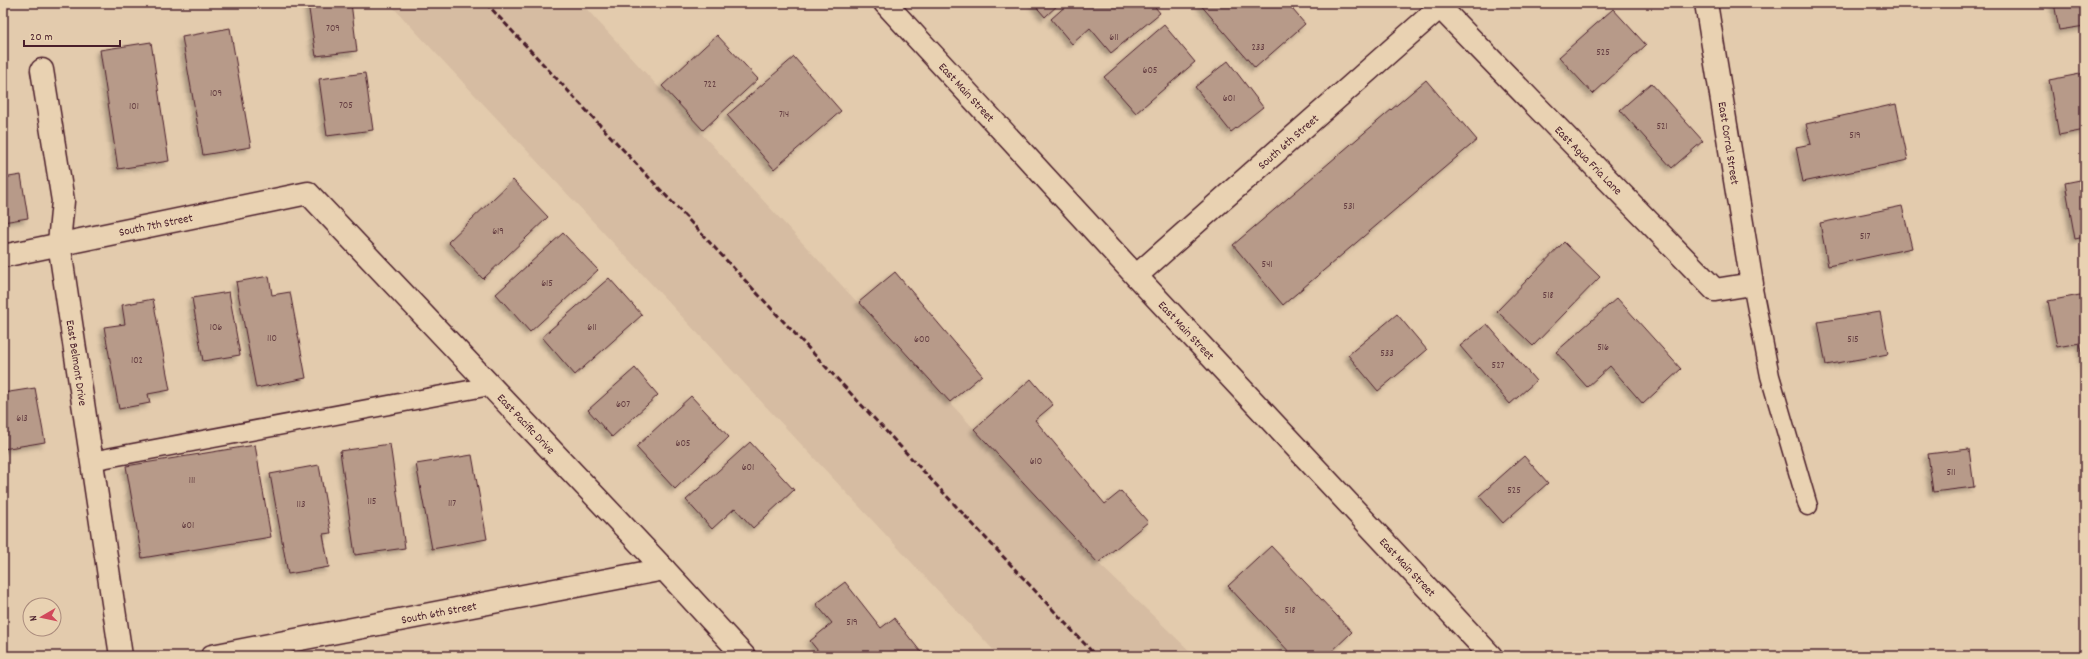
<svg xmlns="http://www.w3.org/2000/svg" width="2088" height="659" viewBox="0 0 2088 659" font-family="Dekko,sans-serif">
  <style>
    .built { fill: #d6bca2 }
    .building { fill: #b79a89; stroke: #4a1f2b; filter: url(#shadow) }
    .lines { fill: none; stroke-linecap: round; stroke-linejoin: round }
    .service-casing { stroke: #4a1f2b; stroke-width: 21 }
    .minor-casing { stroke: #4a1f2b; stroke-width: 25 }
    .primary-casing { stroke: #4a1f2b; stroke-width: 25 }
    .service { stroke: #e9d2b2; stroke-width: 18 }
    .minor { stroke: #e9d2b2; stroke-width: 22 }
    .primary { stroke: #e9d2b2; stroke-width: 22 }
    .rail { stroke: #4a1f2b; stroke-width: 3; stroke-dasharray: 6 3; stroke-linecap: butt }
    .labels { text-anchor: middle; stroke-width: 4; stroke-linejoin: round; paint-order: stroke }
    .number-label { font-size: 10px; fill: #653e42 }
    .street-label { font-size: 12px; fill: #4a1f2b; stroke: #e9d2b2 }
  </style>
  <defs>
    <filter id="shadow"><feDropShadow dx="-3.5" dy="3.5" stdDeviation="2" flood-color="#0004"/></filter>
  </defs>
  <rect width="100%" height="100%" fill="#e3cbad"/>
  <filter id="ink" filterUnits="userSpaceOnUse"><feTurbulence type="fractalNoise" baseFrequency=".025" numOctaves="2"/><feDisplacementMap in="SourceGraphic" scale="8" xChannelSelector="R" yChannelSelector="G"/><feConvolveMatrix kernelMatrix="1 2 1 2 8 2 1 2 1" color-interpolation-filters="sRGB"/></filter>
  <g filter="url(#ink)">
    <path class="built" d="M389 3H581L1098 563 1195 656H999Z"/>
    <path class="building" d="M308 3H351L357 51 316 56Z
      M1033 3H1060L1045 17Z
      M1069 3H1152L1160 13 1111 53 1090 28 1072 44 1051 19Z
      M1199 3H1287L1305 24 1255 68Z
      M2054 3H2085V26L2059 30Z
      M1613 9 1646 45 1593 94 1559 57Z
      M1164 25 1195 62 1136 113 1104 77Z
      M230 28 251 147 203 155 182 37Z
      M717 35 758 79 703 130 662 86Z
      M151 42 169 161 118 169 100 50Z
      M794 57 841 111 774 169 727 115Z
      M1228 61 1263 107 1231 132 1195 87Z
      M365 73 373 130 327 136 319 79Z
      M2085 73V130L2059 135 2049 80Z
      M1426 80 1477 140 1283 305 1233 245Z
      M1651 83 1703 141 1672 168 1620 110Z
      M1896 104 1908 160 1803 182 1796 147 1811 144 1806 124Z
      M21 175 28 218 3 222V178Z
      M2085 179V237L2075 239 2065 183Z
      M513 180 548 217 483 279 448 242Z
      M1902 206 1912 248 1828 266 1820 223Z
      M563 233 598 270 530 332 496 294Z
      M1564 242 1600 277 1533 346 1497 311Z
      M895 272 982 375 950 402 859 302Z
      M269 276 272 295 290 292 306 378 256 388 236 282Z
      M609 278 642 315 575 375 542 337Z
      M229 292 240 355 203 361 192 298Z
      M2085 294V368L2080 343 2057 347 2048 301Z
      M1617 298 1681 369 1643 404 1610 366 1587 387 1556 352Z
      M153 299 170 390 148 394 150 403 119 409 104 327 125 324 122 305Z
      M1880 312 1888 354 1826 365 1818 322Z
      M1397 314 1427 350 1378 391 1348 355Z
      M1487 324 1536 381 1510 404 1460 346Z
      M635 368 658 395 612 437 588 410Z
      M1031 379 1053 405 1035 420 1105 504 1121 491 1148 522 1098 563 974 429Z
      M35 388 45 442 3 449V393Z
      M691 396 729 437 675 489 636 447Z
      M750 442 794 490 753 528 735 508 712 529 686 500Z
      M390 444 405 548 355 555 340 451Z
      M255 445 271 537 142 558 126 466Z
      M1969 449 1974 487 1933 492 1928 454Z
      M472 455 487 539 432 549 416 464Z
      M1524 456 1548 483 1503 523 1479 496Z
      M319 465 331 533 323 534 329 567 288 574 270 474Z
      M1271 546 1352 632 1327 656H1293L1228 586Z
      M845 582 881 628 894 618 924 656H822L810 641 832 623 816 604Z"/>
    <g class="lines">
      <g class="service-casing">
        <path id="service" d="M1752 284 1770 376 1808 506
          M91 461 490 386"/>
      </g>
      <g class="minor-casing">
        <g id="minor">
          <path id="s1" d="M1436 3 1715 290 1752 284 1706 3"/>
          <path id="s2" d="M42 70 63 201 59 243 121 656"/>
          <path id="s3" d="M3 256 308 193 664 569 744 656"/>
          <path id="s4" d="M1136 276 1440 7"/>
          <path id="s5" d="M212 656 664 569"/>
        </g>
      </g>
      <g class="primary-casing">
        <g id="primary">
          <path id="s6" d="M885 3 1136 276 1491 656"/>
        </g>
      </g>
      <use href="#service" class="service"/>
      <use href="#minor" class="minor"/>
      <use href="#primary" class="primary"/>
      <path class="rail" d="M486 3 1096 656"/>
    </g>
  </g>
  <g class="labels">
    <g class="number-label">
      <text x="333" y="31">709</text>
      <text x="1114" y="40">611</text>
      <text x="1258" y="50">233</text>
      <text x="1603" y="55">525</text>
      <text x="1150" y="73">605</text>
      <text x="710" y="87">722</text>
      <text x="216" y="96">109</text>
      <text x="1229" y="101">601</text>
      <text x="346" y="108">705</text>
      <text x="134" y="109">101</text>
      <text x="784" y="117">714</text>
      <text x="1662" y="129">521</text>
      <text x="1855" y="138">519</text>
      <text x="1349" y="209">531</text>
      <text x="498" y="234">619</text>
      <text x="1865" y="239">517</text>
      <text x="1267" y="267">541</text>
      <text x="547" y="286">615</text>
      <text x="1548" y="298">518</text>
      <text x="216" y="330">106</text>
      <text x="592" y="330">611</text>
      <text x="272" y="341">110</text>
      <text x="922" y="342">600</text>
      <text x="1853" y="342">515</text>
      <text x="1603" y="350">516</text>
      <text x="1387" y="356">533</text>
      <text x="137" y="363">102</text>
      <text x="1498" y="368">527</text>
      <text x="623" y="407">607</text>
      <text x="22" y="421">613</text>
      <text x="683" y="446">605</text>
      <text x="1036" y="464">610</text>
      <text x="748" y="470">601</text>
      <text x="1951" y="475">511</text>
      <text x="192" y="483">111</text>
      <text x="1514" y="493">525</text>
      <text x="372" y="504">115</text>
      <text x="452" y="506">117</text>
      <text x="301" y="507">113</text>
      <text x="188" y="528">601</text>
      <text x="1290" y="613">518</text>
      <text x="852" y="625">519</text>
    </g>
    <g class="street-label">
      <text dy="4" stroke="none"><textPath href="#s6" startOffset="121">East Main Street</textPath></text>
      <text dy="4" stroke="none"><textPath href="#s4" startOffset="203">South 6th Street</textPath></text>
      <text transform="translate(1729 143) rotate(81)" y="4">East Corral Street</text>
      <text dy="4" stroke="none"><textPath href="#s1" startOffset="219">East Agua Fria Lane</textPath></text>
      <text dy="4" stroke="none"><textPath href="#s3" startOffset="156">South 7th Street</textPath></text>
      <text dy="4" stroke="none"><textPath href="#s6" startOffset="445">East Main Street</textPath></text>
      <text dy="4" stroke="none"><textPath href="#s2" startOffset="296">East Belmont Drive</textPath></text>
      <text dy="4" stroke="none"><textPath href="#s3" startOffset="629">East Pacific Drive</textPath></text>
      <text dy="4" stroke="none"><textPath href="#s6" startOffset="769">East Main Street</textPath></text>
      <text dy="4" stroke="none"><textPath href="#s5" startOffset="231">South 6th Street</textPath></text>
    </g>
  </g>
  <rect width="2088" height="659" fill="none" stroke="#e9d2b2" stroke-width="16"/>
  <rect x="8" y="8" width="2072" height="643" fill="none" stroke="#4a1f2b" stroke-width="1.5" filter="url(#ink)"/>
  <g transform="translate(42 617) rotate(261)"><circle r="19" fill="#e9d2b2" stroke="#a98a7c"/>
  <path d="M0-3L7 15L0 10L-7 15Z" fill="#d1495b"/>
  <text y="-6" font-size="11" font-weight="bold" text-anchor="middle" fill="#4a1f2b">N</text>
  </g>
  <path d="M24 40v6h96v-6" fill="none" stroke="#4a1f2b" stroke-width="2"/>
  <text x="30" y="40" font-size="12" fill="#4a1f2b" stroke="#e9d2b2" stroke-width="3" paint-order="stroke">20 m</text>
</svg>
